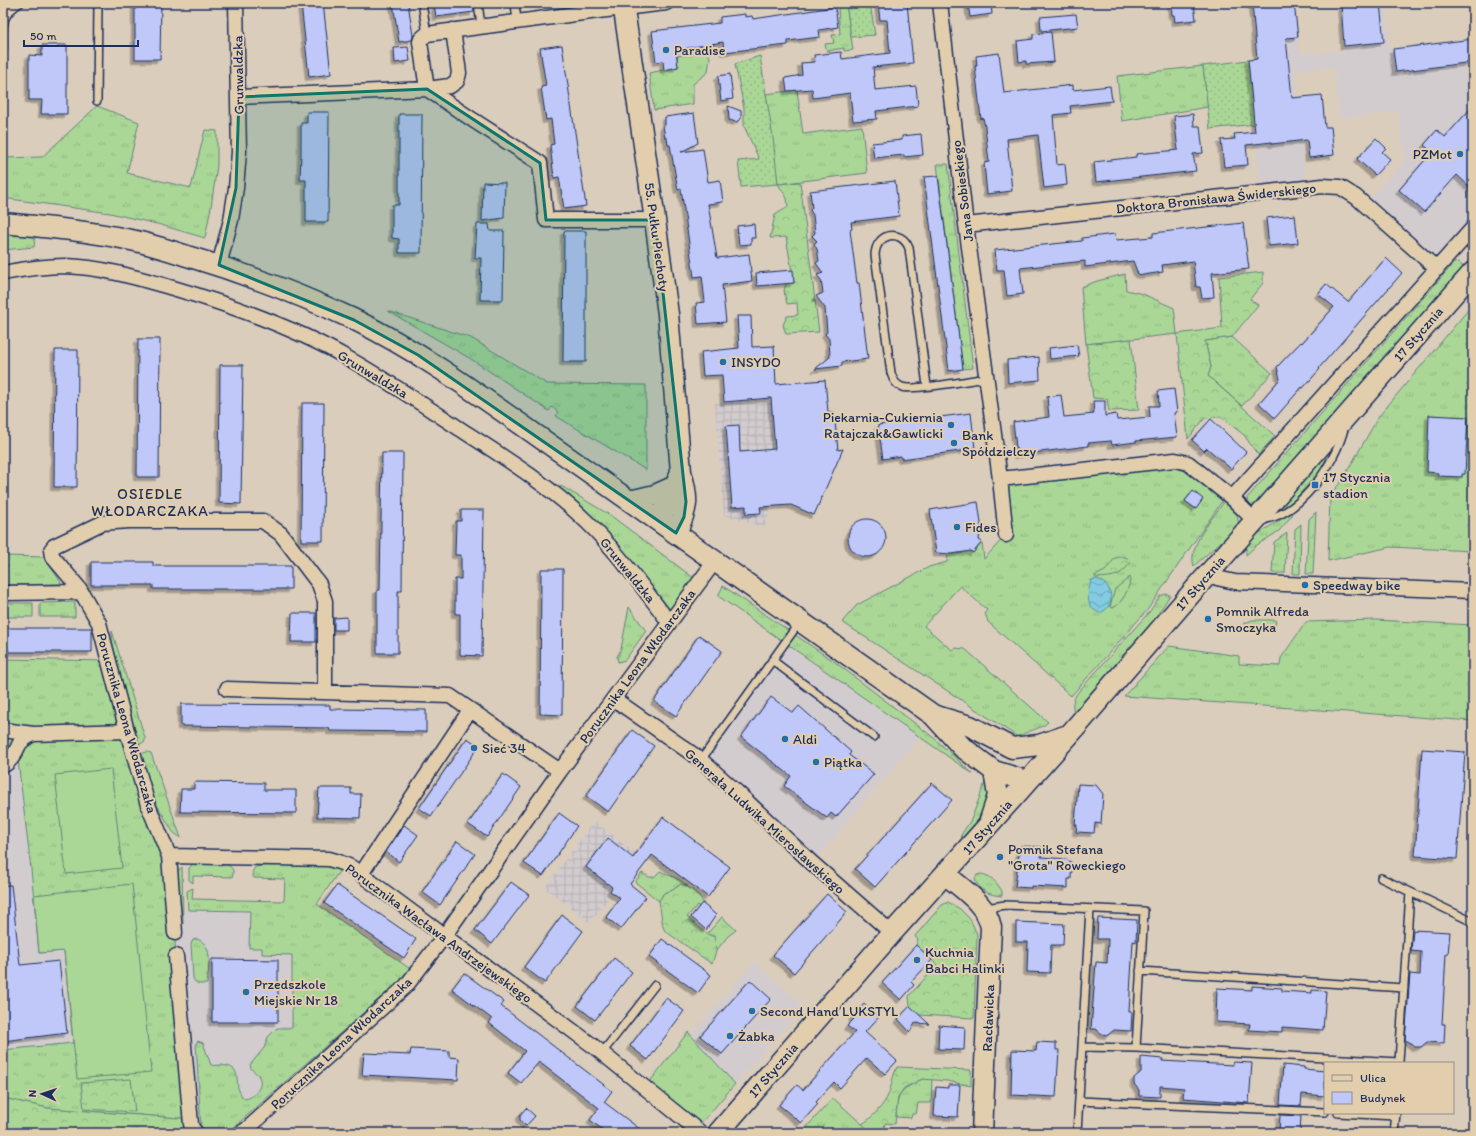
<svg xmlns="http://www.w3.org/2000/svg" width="1476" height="1136" viewBox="0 0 1476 1136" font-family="Itim,sans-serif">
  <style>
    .built { fill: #d3cccf }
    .industrial { fill: url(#industrial-grid) }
    .grass { fill: url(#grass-tufts); stroke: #62837a }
    .forest { fill: url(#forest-crowns); stroke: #62837a }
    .garden { fill: url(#garden-dots); stroke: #62837a }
    .pitch { fill: #aad796; stroke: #62837a }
    .water { fill: url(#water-waves); stroke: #598dad }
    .building { fill: #c0c8fa; stroke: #1b2f5e; filter: url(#shadow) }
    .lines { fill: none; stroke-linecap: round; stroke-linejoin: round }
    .lane-casing { stroke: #1b2f5e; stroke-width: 10 }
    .street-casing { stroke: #1b2f5e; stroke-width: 17 }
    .secondary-casing { stroke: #1b2f5e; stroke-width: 23 }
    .lane { stroke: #e2cead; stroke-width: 7 }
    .street { stroke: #e2cead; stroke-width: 14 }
    .secondary { stroke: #e2cead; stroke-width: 20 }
    .marked { fill: #0f766e; fill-opacity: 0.2; stroke: #0f766e; stroke-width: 3; stroke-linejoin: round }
    .poi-dot { fill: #1f6fb2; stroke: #e2cead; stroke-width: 1.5 }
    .labels { text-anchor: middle; stroke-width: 4; stroke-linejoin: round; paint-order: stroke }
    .poi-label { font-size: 14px; fill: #1b2f5e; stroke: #e2cead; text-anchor: start }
    .street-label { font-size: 14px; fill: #1b2f5e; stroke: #e2cead }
    .neighbourhood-label { font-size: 15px; letter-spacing: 1px; fill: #1b2f5e; stroke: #e2cead }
  </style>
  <defs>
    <pattern id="industrial-grid" width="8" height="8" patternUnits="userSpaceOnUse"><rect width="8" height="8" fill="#d3cccf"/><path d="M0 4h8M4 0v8" fill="none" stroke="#b5b0b4"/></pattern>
    <pattern id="grass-tufts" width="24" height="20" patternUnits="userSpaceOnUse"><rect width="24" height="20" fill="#aad796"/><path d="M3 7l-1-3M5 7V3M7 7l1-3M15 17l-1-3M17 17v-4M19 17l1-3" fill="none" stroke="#92b984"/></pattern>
    <pattern id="forest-crowns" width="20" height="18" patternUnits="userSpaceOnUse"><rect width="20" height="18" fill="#aad796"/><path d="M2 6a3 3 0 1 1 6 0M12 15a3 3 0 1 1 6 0" fill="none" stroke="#92b984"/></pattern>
    <pattern id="garden-dots" width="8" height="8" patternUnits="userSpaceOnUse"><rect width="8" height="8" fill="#aad796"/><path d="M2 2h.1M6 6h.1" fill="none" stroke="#92b984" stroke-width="1.8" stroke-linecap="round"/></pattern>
    <pattern id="water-waves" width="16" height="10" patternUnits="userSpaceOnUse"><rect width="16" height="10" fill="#82cbe2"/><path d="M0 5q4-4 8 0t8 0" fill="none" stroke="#6aa5ba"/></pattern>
    <filter id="shadow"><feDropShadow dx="-3.5" dy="3.5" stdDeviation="0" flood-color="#0004"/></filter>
  </defs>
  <rect width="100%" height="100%" fill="#dbcdbc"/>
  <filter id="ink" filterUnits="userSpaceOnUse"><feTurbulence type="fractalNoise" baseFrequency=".025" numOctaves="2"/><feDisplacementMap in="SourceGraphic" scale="8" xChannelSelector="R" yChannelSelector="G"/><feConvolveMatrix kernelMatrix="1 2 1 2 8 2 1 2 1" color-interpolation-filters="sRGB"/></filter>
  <g filter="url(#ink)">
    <path class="built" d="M1252 3H1294L1300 54 1345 51 1341 3H1386L1390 49 1473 39V228L1437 269 1365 205 1405 160 1398 112 1340 118 1334 67 1295 70 1306 188 1261 193 1248 60 1257 59Z
      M784 643 920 737 812 863 701 760Z
      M17 751 31 869 39 953 64 951 73 1043 3 1050V766Z
      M183 910 266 912 389 1002 241 1133H196L191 1124 175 933H184Z
      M754 962 804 1006 716 1106 720 1072 689 1037Z"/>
    <path class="industrial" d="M825 380 828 412H834L839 460 823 461 794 497 791 505 769 507V516L764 527 724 515 715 403 724 402 723 388Z
      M594 821 647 862 619 898 613 893 590 923 545 888Z"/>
    <path class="grass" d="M846 3 853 50 844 51V48L827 51 825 44 834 43 832 35 840 34 838 8Z
      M707 51 710 57 708 72 693 84V104L654 110 649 73 678 67 677 56Z
      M1203 66 1208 107 1122 121 1117 76Z
      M797 90 803 134 862 126 867 173 778 184 766 94Z
      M97 106 139 122 127 173 191 188 205 130 217 131V166L211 207 205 238 161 225 110 213 3 198V158L42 157Z
      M937 164H948L973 368 963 369Z
      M3 232 35 237 34 247 3 250Z
      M1458 262 1464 268 1256 506 1252 507 1249 505 1247 498 1454 263Z
      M1125 274 1126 290 1143 294 1174 308 1177 334 1086 344 1081 287 1097 281Z
      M1473 304V551L1390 547 1328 561 1330 495 1341 482 1379 416Z
      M388 311 471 338 547 384 646 385V470L556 416 558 412 552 407 549 411 471 359Z
      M1232 337 1272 373 1242 406 1208 376 1211 367 1205 341Z
      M1323 457 1326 458 1321 470 1293 501 1288 505H1282Z
      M1175 460 1227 494 1148 609 1071 696 988 622 985 613 987 610 960 586 924 626 952 650 954 648 965 649 1048 722C1040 730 1027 730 1018 737L842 622 857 605 929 567 947 562 948 554 963 553 968 549 973 553 982 543 984 559 1006 535 1000 479Z
      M561 486 610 515 699 582 669 622 556 495Z
      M1224 502 1237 515 1239 525 1235 529 1194 566C1187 546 1213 518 1224 502Z
      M1316 512 1313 574H1306L1309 519Z
      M1292 513 1293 514 1279 531 1257 545 1246 555V546L1251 538Z
      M1301 524 1300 574H1293L1295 529Z
      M1287 533 1285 573H1272L1274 542Z
      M3 556 45 557C49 567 56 573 61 583L59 584 3 585Z
      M723 586 835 662 934 738 973 774 718 596Z
      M1166 594 1170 595 1152 623 1074 712C1071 705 1074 697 1079 691L1150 611 1160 596Z
      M75 602V617H40V603Z
      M3 603H33V617H3Z
      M629 607 646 631 625 660 618 662 617 657 621 649Z
      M1252 620H1276L1275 626 1266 631 1248 629 1243 624Z
      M1375 620 1473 625V721L1124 696 1169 646 1239 656V664L1280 666 1281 658 1306 622Z
      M112 631 145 738V741L141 744 138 742 117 662 112 641Z
      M3 659 109 661 169 856 176 956 191 1119 48 1108 3 1098V1050L73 1043 64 951 39 953 31 869 17 752 3 766Z
      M147 752 151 753 181 838 173 832 154 800 150 790 141 758 143 753Z
      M986 780 989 789 983 814 962 838 961 835 971 820Z
      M193 864 226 865C232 866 235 871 232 877L193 876V883L189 880V868Z
      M271 865 327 866 340 870 317 904 416 973 389 1002 381 997 233 1128H201L196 1043 198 1041 203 1043 211 1065C214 1066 217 1065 221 1065 240 1067 236 1075 238 1088 239 1091 241 1094 242 1097L246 1099C255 1096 265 1086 258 1075 255 1071 251 1071 250 1065L264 1048 268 1037 277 1028H292V955L262 954V948H249L250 911 188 910 187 891 193 888 192 899 284 901 285 879 254 878C251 874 253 870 255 867Z
      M182 867 183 924 179 923 177 872Z
      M660 871 680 880 688 886 681 884 673 890 664 893 659 901 635 882 642 873 649 877H654Z
      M981 874C991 875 997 883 1002 891V896C989 895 979 891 975 879L977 875Z
      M722 917 736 930 728 936 716 951 715 937 707 934Z
      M197 939C215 945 208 970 207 984 201 984 195 985 193 978L191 944 193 940Z
      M688 1032 735 1084 696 1129 645 1088Z
      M922 1079H932L931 1103H918L916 1114H912L911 1118 896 1117C898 1090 899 1092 922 1079Z
      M833 1098 872 1133H803V1131Z"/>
    <path class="forest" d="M800 182 819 332 786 334 783 325 787 316 798 315 797 303 787 304 784 291 786 283H794L786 237 770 238 775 215 788 207 787 198 778 184Z
      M1263 272V283L1250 299 1258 305 1232 337 1205 341 1211 367 1208 376 1275 436 1258 455 1244 435 1221 417 1205 418 1188 439 1177 334 1222 328 1219 277Z
      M1131 339 1139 410 1109 411 1107 399 1093 398 1086 344Z
      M1120 557H1126L1131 562C1120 577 1114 577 1096 578L1095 576 1105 571 1115 558Z
      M1130 577C1131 586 1122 604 1113 608L1110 607 1115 589Z
      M681 884C690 887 700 894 704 904L703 906 701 908 697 905 687 917 707 934 715 937 716 951 712 964 665 931 663 927 659 901 664 893 673 890Z
      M948 902 960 909 970 919 977 934 974 1018 919 1015 910 1006 909 996 937 965 916 945 918 940 915 936 942 905Z
      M897 1067 971 1070V1086L947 1081 922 1079 904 1088 898 1097 895 1124 885 1123 883 1133H872L862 1124C871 1119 885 1104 888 1095 892 1086 892 1077 897 1067Z
      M131 1079 135 1112 84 1109 81 1083Z
      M3 1098 48 1108 191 1119 196 1133H3Z"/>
    <path class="garden" d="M846 3H870L875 35 851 37Z
      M760 56 773 138 778 184 741 187 738 161 759 159 744 126V108L735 64Z
      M1248 60 1255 124 1210 129 1203 66Z"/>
    <path class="pitch" d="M111 769 122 868 66 874 55 775Z
      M132 884 151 1072 77 1079 64 951 39 953 34 895Z"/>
    <path class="water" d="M1096 579C1114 583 1116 607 1100 613 1084 607 1088 593 1091 580Z"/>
    <path class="building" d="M135 3H161L160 59H135Z
      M301 3H323L331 74 309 77Z
      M393 3H408L413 36 412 40 399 42Z
      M434 3H473L474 12 436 17Z
      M878 3H907L913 63 873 67 875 90 916 86 918 106 876 111 877 119 853 121 850 93 813 98 812 89 787 91 785 78 802 75 801 63 815 62 814 55 841 52 842 59 890 53 887 20H880Z
      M968 3H991L992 14 970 17Z
      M1171 3H1194L1196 20 1175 22 1174 15H1172Z
      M1252 3H1294L1298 37 1286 38 1292 98 1322 95 1325 127H1331L1334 155 1309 158 1307 140 1272 144V142L1246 145 1248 165 1224 167 1221 140 1235 139 1234 134 1255 132 1248 60 1257 59Z
      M1341 3H1380L1384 42 1344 46Z
      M835 7 838 27 819 30 820 37 788 41V45L724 52 723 42 676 50 678 67 664 70 663 61 656 62 652 31 720 23V17L745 14V17L752 16 753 19Z
      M1076 14 1078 27 1041 31 1040 17Z
      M1051 32 1054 62 1026 64V61L1019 62 1017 41 1033 39V34Z
      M1473 39V62L1396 72 1393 49Z
      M42 45H67V114H41L42 100H29V55L42 56Z
      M562 45 586 206 564 209 559 177 554 178 550 145 554 144 551 119 546 120 541 87 546 86 540 48Z
      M408 47 410 61 395 63 394 48Z
      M999 53 1004 93 1073 85V90L1110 86 1112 101 1070 106 1071 113 1053 115 1057 165 1065 164 1067 185 1044 188 1038 135 1007 139 1012 191 987 194 984 163 989 162 985 127 983 118 981 119 975 66H977L976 56Z
      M730 74 733 99 721 101 718 76Z
      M728 106 741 111V119L736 122 729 120Z
      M1473 106V190L1457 175 1424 212 1399 190 1432 152 1424 145 1437 130 1445 137Z
      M307 112H329L328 222H306V180H300L301 153V123H307Z
      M694 113 698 143 681 152 703 149 708 182 720 180 723 202 708 204 717 258 749 254 752 281 722 285 726 322 698 324 696 303 705 302 702 276 694 277 681 189 678 190 670 145H668L667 138H665L663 125H665V117Z
      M399 114H422L421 253H399V239L392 238V205H399Z
      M1193 114 1194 126H1200L1203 153 1193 154 1196 171 1096 182 1094 162 1136 157V154L1178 150 1174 116Z
      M921 134 923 155 904 157V155L874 158 872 143 902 140V136Z
      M1376 138 1386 148 1382 152 1390 159 1375 175 1357 159Z
      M938 176 963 369 949 371 924 177Z
      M895 181 899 216 851 222 852 229 850 230 857 283H859L868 359 842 362V366L815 369 830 357 829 339 825 334 827 332 825 308 816 296 823 293 821 280 817 275 823 273 816 263 819 261 817 249 814 244 817 241 812 236 815 233 813 215 810 210 812 208 810 191Z
      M483 182 505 183 504 218 482 221Z
      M1295 215 1298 243 1269 246 1266 218Z
      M1243 223 1249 269 1212 273 1214 297 1202 298 1200 287H1196L1193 261 1162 265 1163 272 1143 275 1138 274 1133 261 1085 267V261L1020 268 1023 294 1007 296 1004 270H997L995 250 1082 241V238L1115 234 1116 240 1153 237V233Z
      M477 224H489L490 231H504L503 300H480L481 258H475Z
      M754 224 755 238H751V244L739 245 737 226Z
      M564 231H586V362H563Z
      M1386 258 1402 273 1319 368 1320 369 1303 388 1302 387 1275 418 1259 403 1280 379 1277 367 1301 342 1302 343 1334 307 1318 294 1326 284 1348 302Z
      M793 270 794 283 757 286 756 273Z
      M737 316H751L752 347 774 346 776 384 825 380 828 412H834L838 450 843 449 814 515 791 505 760 507 761 513 746 514V506L732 507 726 426 739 425 740 452 775 449 771 398 724 402 722 375 703 376 701 352 739 348Z
      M138 339H160L159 477H137Z
      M1077 345 1079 356 1050 359 1049 348Z
      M55 350H78L77 487H54Z
      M1039 357 1040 380 1008 383 1007 360Z
      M220 365H243L241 504 219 503Z
      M1174 389 1177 412 1174 413 1177 437 1136 441V442L1112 445 1111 441 1088 443V446L1017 455 1013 422 1049 417 1047 397 1061 395 1064 417 1094 414 1093 401H1105V416L1116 414 1117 420 1150 417 1149 406H1159L1158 391Z
      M302 403H324L323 541H301Z
      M971 413 975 449 901 459V456L883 459 878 425Z
      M1429 415 1468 417 1465 474H1462V477L1438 476V473L1427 472Z
      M1211 419 1246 452 1231 469 1207 448 1204 451 1192 440Z
      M382 453H403L402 591H398V653H377V590H380Z
      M1193 491 1203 499 1196 509 1185 501Z
      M978 502 981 523 979 540 982 542 973 553 971 551 952 554 936 553 930 510Z
      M461 510H484L482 656 460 655V614H455V579H461V555H455L456 521H461Z
      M848 538a19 19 0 1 1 38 0a19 19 0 1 1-38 0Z
      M91 562H153V566H291V589H153V585H91Z
      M541 569H563L562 715 540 714Z
      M292 613H316V642H291Z
      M347 617V630H334V618Z
      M3 628H92V652H8V648H3Z
      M699 635 722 651 676 716 654 701Z
      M771 697 793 713 799 706 851 752 849 755 874 774 836 817 831 813 827 818 784 786 791 776 741 737Z
      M181 704 330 705V709L426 710V732L330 731 329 728 181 726Z
      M632 730 654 746 608 812 586 796Z
      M467 738 479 746 431 816 419 808Z
      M1422 749 1465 752 1457 859 1415 856Z
      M503 774 521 787 487 837 468 824Z
      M194 782 264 783V790H296V813L180 812 181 789H194Z
      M932 783 952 800 875 887 855 869Z
      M1078 784 1096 785 1103 794 1101 824 1095 823 1094 833 1076 832 1077 825H1075Z
      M319 788H351V794H361L360 818 317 817Z
      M559 813 577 826 543 876 524 863Z
      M663 817 730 867 708 897 652 855 630 884 646 897 621 929 606 917 620 898 610 891 612 887 586 867 608 838 633 858Z
      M404 825 418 835 399 862 386 852Z
      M457 841 475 854 440 905 422 892Z
      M1020 846 1042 847 1041 857 1066 859 1075 865 1071 874V879H1068V888L1031 886V888L1015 887Z
      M511 882 529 895 492 944 475 930Z
      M3 885H11L20 965 59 961 67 1033 3 1041Z
      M337 885 416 939 404 958 324 903Z
      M827 894 847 912 794 973 773 955Z
      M702 903 716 915 706 930 691 917Z
      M562 915 583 931 545 983 524 967Z
      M1098 918 1137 920 1136 942 1133 941 1129 1012H1132L1131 1031 1114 1030 1108 1035 1102 1034 1096 1029H1091L1096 962 1107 963 1108 939H1097Z
      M1016 922 1064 924 1063 945H1051L1050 973 1027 972 1028 942H1016Z
      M1413 930 1450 932 1448 954H1446L1442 1024H1445L1444 1043 1427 1042 1421 1047H1415L1408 1041H1405L1410 974 1420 975 1421 952 1411 951Z
      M662 939 711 975 698 993 649 957Z
      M916 945 932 960 911 982 914 985 901 1000 882 983Z
      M614 958 632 972 595 1020 577 1006Z
      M212 959 278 960V1022H212Z
      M464 973 504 1002 501 1006 612 1091 604 1102 645 1133H607L590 1120 599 1108 539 1062 521 1083 508 1073 525 1051 489 1023 492 1019 452 989Z
      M750 980 771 999 722 1054 700 1036Z
      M1252 986 1282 988V991L1312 993V990L1326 991 1323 1030 1282 1027V1032L1249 1030 1250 1024 1216 1022 1217 988 1252 990Z
      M666 998 684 1011 648 1060 630 1046Z
      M864 1004 879 1017 865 1032 897 1061 885 1074 867 1058 840 1088 834 1082 816 1102 818 1104 801 1123 779 1105 797 1085 803 1090 855 1032 847 1026 854 1019 852 1017Z
      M910 1006 929 1024 915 1023 910 1032 898 1019Z
      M939 1025 965 1027 964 1050 938 1049Z
      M1037 1042 1056 1043V1050H1059L1056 1097 1011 1095 1012 1050 1036 1051Z
      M411 1049 449 1051V1057L459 1058 458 1080 362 1075 364 1053 410 1055Z
      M1141 1057 1163 1059 1162 1061 1233 1065V1062L1252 1063 1249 1103 1183 1098 1184 1088 1160 1086V1097L1139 1096V1090L1134 1084V1078L1141 1072Z
      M1283 1065 1304 1067V1069L1325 1071V1096L1302 1094 1301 1106 1280 1105Z
      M948 1085H960L958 1117 934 1116 936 1087 948 1088Z
      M526 1108 535 1116 526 1126 520 1120V1115Z
      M1280 1115 1301 1116 1300 1133H1279Z"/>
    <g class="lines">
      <g class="lane-casing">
        <path id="lane" d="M422 3 427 34
          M478 3 481 26
          M515 3 517 21
          M3 47C3 26 0 15 20 3
          M97 101 98 3
          M927 386 909 248C901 228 876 233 875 255L891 373C893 380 896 385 902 387 912 391 972 380 986 378
          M1261 520C1300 516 1335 464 1344 429
          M772 660 874 737
          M701 760 799 623
          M1381 878 1473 922
          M985 910 992 907 1005 905 1144 911 1136 1048
          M1140 971 1404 988
          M1082 1047 1136 1048 1399 1062 1410 892
          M602 1053 655 985
          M1079 1101 1325 1112
          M1338 1113 1395 1116
          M1077 1133 1090 909
          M1394 1133 1396 1113"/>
      </g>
      <g class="street-casing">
        <path id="street" d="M940 3 966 225 1000 479 1006 535
          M453 30 459 73 457 81 450 86 427 89 420 42 421 39 427 34 598 11 666 3
          M239 97 427 89 473 120 540 163 546 220H655
          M966 225 1323 186 1340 187 1356 197 1437 269
          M219 265 231 220 236 188 239 152 236 3
          M3 273C24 269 45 266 65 266 102 267 138 278 173 288 234 306 296 328 351 360 388 381 422 404 457 427 502 456 549 485 587 522 618 552 643 588 669 622
          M1000 479 1175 460 1188 463 1232 498 1255 521
          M1232 498 1473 228
          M1209 572 1217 578 1235 582 1473 591
          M3 593 81 592
          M227 689 450 696 560 771
          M614 699 701 760 737 792 812 863 892 933
          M3 730 33 734 127 731
          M3 766C13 760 15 752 20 743 24 739 29 736 33 734
          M169 856 329 859 339 862 351 867 592 1045 701 1133
          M361 874 470 710
          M175 933 169 856 148 805 127 731 99 623 79 588 52 556 51 550 54 546 102 523 128 521H263L281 534 319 584 325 601V691
          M176 956 191 1124 192 1128 196 1133
          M241 1133 247 1129 406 986 445 935 560 771 715 561"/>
      </g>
      <g class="secondary-casing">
        <path id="secondary" d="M623 3 655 220 668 314 681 472C689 500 688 508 676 533
          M3 223C46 227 89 231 131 240 150 244 169 250 187 256 244 273 299 294 353 319 430 356 499 410 569 458 691 543 811 630 933 715L962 747 994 771 1027 781
          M630 501 655 495 675 486
          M661 523 663 512 672 495 675 486 681 472
          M933 715 970 726 1012 748 1039 745 1068 735
          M990 820 998 796 994 771
          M945 874C962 889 986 903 991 927L982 1133
          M718 1133 892 933 1070 734 1195 589 1473 272"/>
      </g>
      <use href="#lane" class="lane"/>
      <use href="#street" class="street"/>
      <use href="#secondary" class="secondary"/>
    </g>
  </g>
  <path class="marked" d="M427 89 540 163 546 220H655L686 502 684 517 676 533 418 355 354 320 219 265 236 188 239 97Z"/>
  <g class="poi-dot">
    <circle cx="666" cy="50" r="4"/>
    <circle cx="1460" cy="154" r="4"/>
    <circle cx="723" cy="362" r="4"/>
    <circle cx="951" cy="425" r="4"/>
    <circle cx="954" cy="443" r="4"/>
    <rect x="1311" y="481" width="8" height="8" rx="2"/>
    <circle cx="957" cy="527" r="4"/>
    <circle cx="1305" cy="585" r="4"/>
    <circle cx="1208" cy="619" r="4"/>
    <circle cx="785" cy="739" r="4"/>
    <circle cx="474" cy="748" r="4"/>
    <circle cx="816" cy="762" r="4"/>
    <circle cx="1000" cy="857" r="4"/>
    <circle cx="917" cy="960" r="4"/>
    <circle cx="246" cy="992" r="4"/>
    <circle cx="752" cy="1011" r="4"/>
    <circle cx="730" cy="1036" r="4"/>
  </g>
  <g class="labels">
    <g class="poi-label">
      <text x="674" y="55">Paradise</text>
      <text x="1452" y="159" text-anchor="end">PZMot</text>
      <text x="731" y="367">INSYDO</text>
      <text x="943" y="422" text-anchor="end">Piekarnia-Cukiernia<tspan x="943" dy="16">Ratajczak&amp;Gawlicki</tspan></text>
      <text x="962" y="440">Bank<tspan x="962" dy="16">Spółdzielczy</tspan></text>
      <text x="1323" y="482">17 Stycznia<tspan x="1323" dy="16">stadion</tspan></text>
      <text x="965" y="532">Fides</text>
      <text x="1313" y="590">Speedway bike</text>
      <text x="1216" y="616">Pomnik Alfreda<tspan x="1216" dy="16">Smoczyka</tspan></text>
      <text x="793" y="744">Aldi</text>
      <text x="482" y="753">Sieć 34</text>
      <text x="824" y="767">Piątka</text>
      <text x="1008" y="854">Pomnik Stefana<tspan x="1008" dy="16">"Grota" Roweckiego</tspan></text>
      <text x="925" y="957">Kuchnia<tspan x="925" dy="16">Babci Halinki</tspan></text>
      <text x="254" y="989">Przedszkole<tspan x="254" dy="16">Miejskie Nr 18</tspan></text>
      <text x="760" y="1016">Second Hand LUKSTYL</text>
      <text x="738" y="1041">Żabka</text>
    </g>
    <g class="street-label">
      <text transform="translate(238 75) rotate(-91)" y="5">Grunwaldzka</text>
      <text transform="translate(962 191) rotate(-97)" y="5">Jana Sobieskiego</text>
      <text transform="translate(1216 198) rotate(-6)" y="5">Doktora Bronisława Świderskiego</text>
      <text transform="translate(657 237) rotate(82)" y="5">55. Pułku Piechoty</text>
      <text transform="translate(1418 334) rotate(-49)" y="5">17 Stycznia</text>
      <text transform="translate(373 374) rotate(31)" y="5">Grunwaldzka</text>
      <text transform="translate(628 570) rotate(51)" y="5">Grunwaldzka</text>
      <text transform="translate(1200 583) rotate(-49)" y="5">17 Stycznia</text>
      <text transform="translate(637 666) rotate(-54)" y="5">Porucznika Leona Włodarczaka</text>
      <text transform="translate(127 723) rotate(74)" y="5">Porucznika Leona Włodarczaka</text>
      <text transform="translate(765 821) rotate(42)" y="5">Generała Ludwika Mierosławskiego</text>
      <text transform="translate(987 827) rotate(-49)" y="5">17 Stycznia</text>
      <text transform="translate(439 933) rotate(36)" y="5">Porucznika Wacława Andrzejewskiego</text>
      <text transform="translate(988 1018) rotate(-88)" y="5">Racławicka</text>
      <text transform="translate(341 1043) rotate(-43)" y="5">Porucznika Leona Włodarczaka</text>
      <text transform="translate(773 1070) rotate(-49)" y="5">17 Stycznia</text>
    </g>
    <g class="neighbourhood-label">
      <text x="150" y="499">OSIEDLE<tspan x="150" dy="17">WŁODARCZAKA</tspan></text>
    </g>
  </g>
  <rect width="1476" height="1136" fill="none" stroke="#e2cead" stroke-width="16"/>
  <rect x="8" y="8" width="1460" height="1120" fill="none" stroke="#1b2f5e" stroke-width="1.5" filter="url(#ink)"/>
  <rect x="1324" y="1062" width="130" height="52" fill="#e2cead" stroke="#928e8d"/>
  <rect x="1332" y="1075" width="20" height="6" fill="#e2cead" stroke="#928e8d"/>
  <text x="1360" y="1082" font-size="12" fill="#1b2f5e">Ulica</text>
  <rect x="1332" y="1092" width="20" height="12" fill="#c0c8fa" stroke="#928e8d"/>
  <text x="1360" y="1102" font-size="12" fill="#1b2f5e">Budynek</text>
  <g transform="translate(42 1094) rotate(273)" stroke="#e2cead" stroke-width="3" paint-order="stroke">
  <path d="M0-3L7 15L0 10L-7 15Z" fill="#1b2f5e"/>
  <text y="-6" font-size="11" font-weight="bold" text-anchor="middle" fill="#1b2f5e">N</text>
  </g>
  <path d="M24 40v6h114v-6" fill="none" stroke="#1b2f5e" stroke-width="2"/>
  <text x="30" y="40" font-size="12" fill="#1b2f5e" stroke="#e2cead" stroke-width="3" paint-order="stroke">50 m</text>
</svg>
